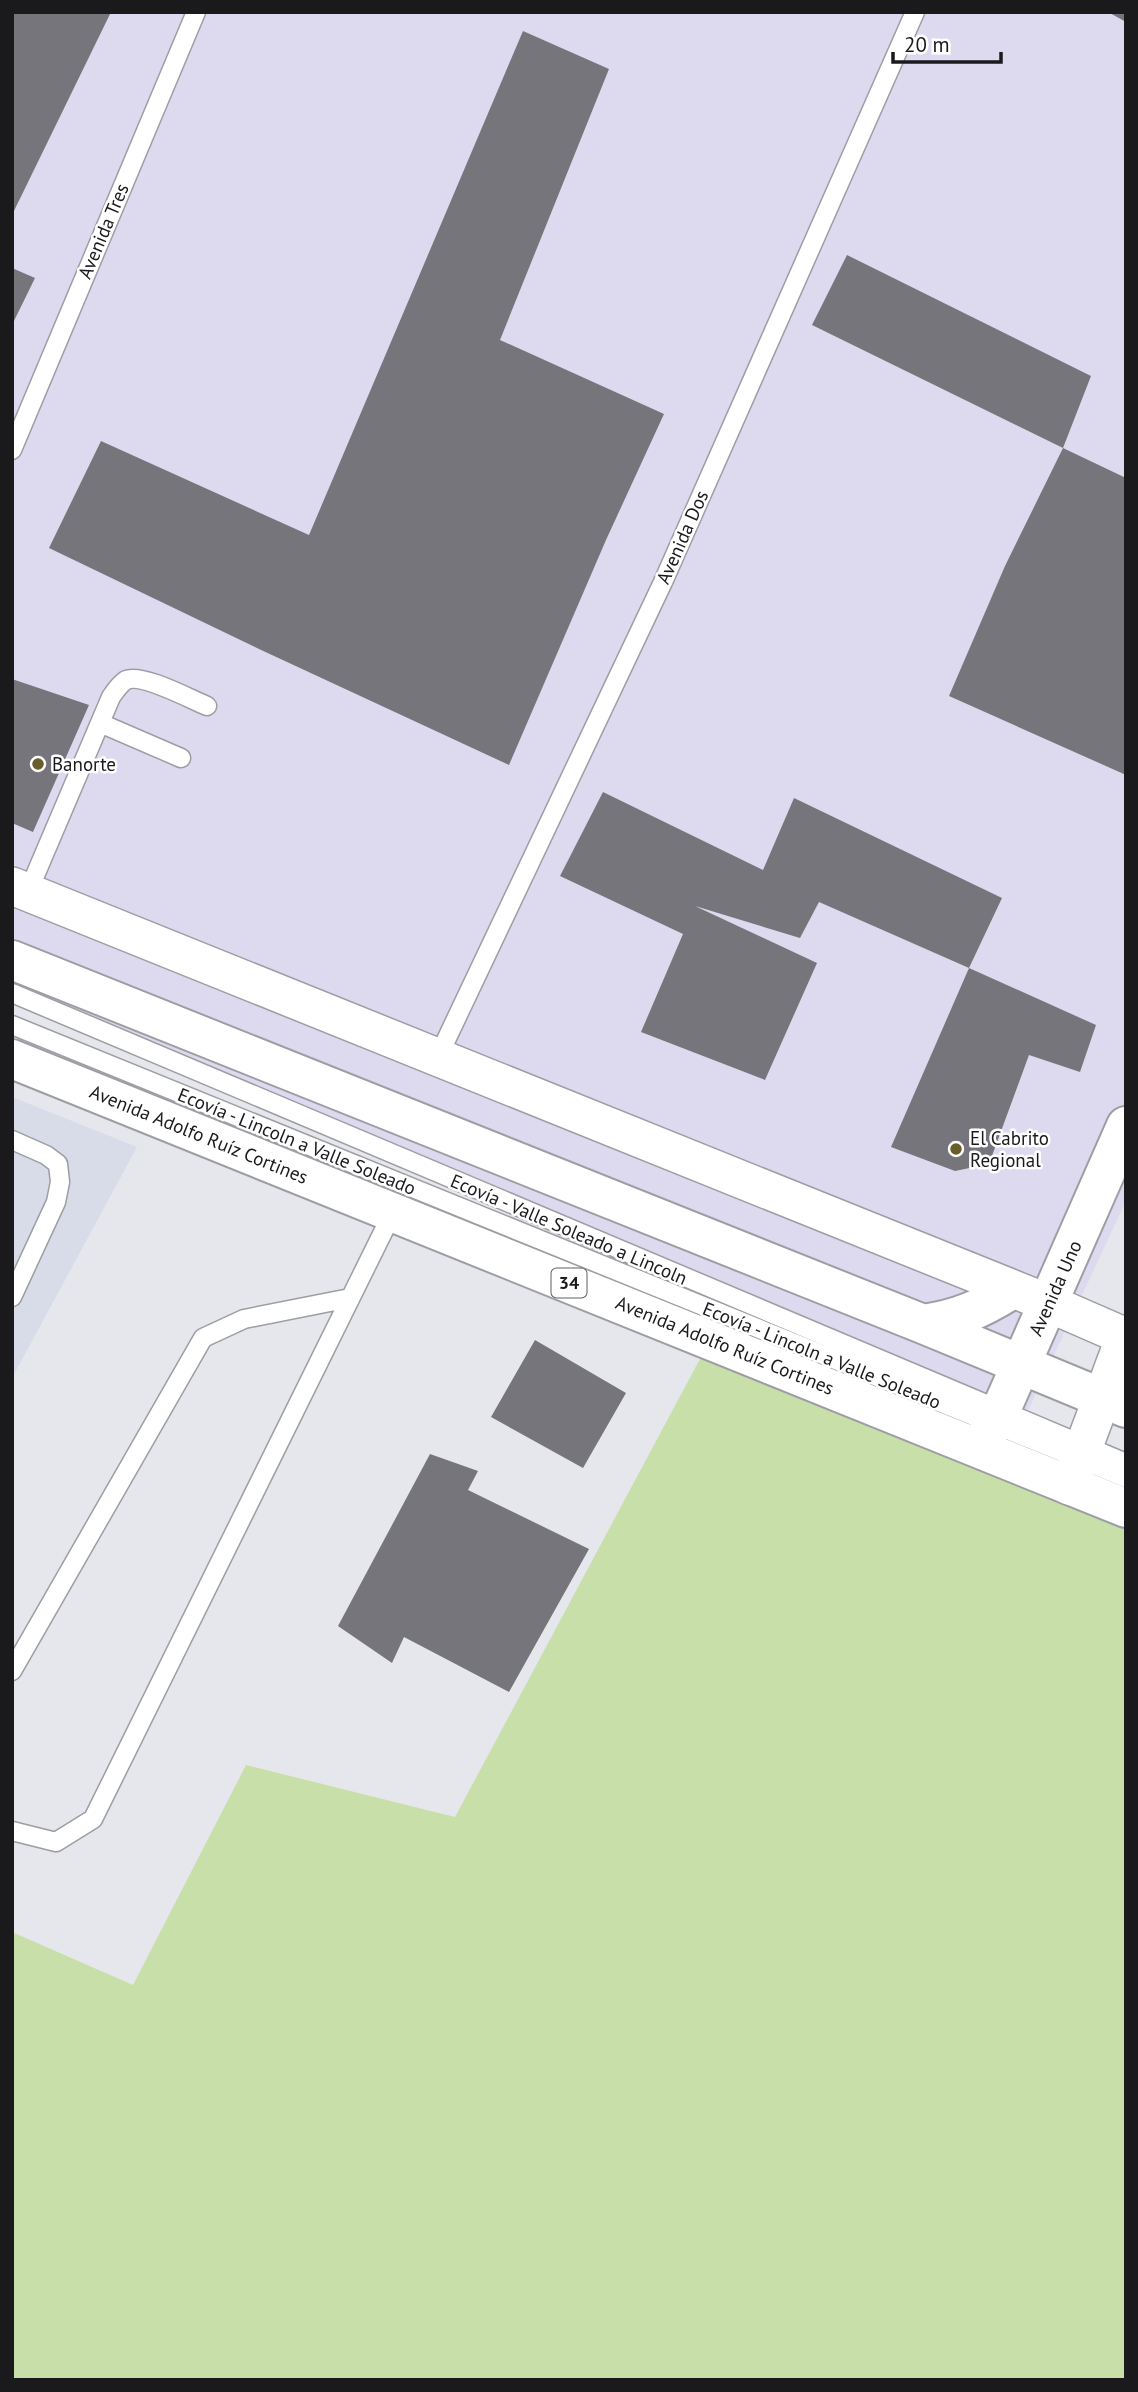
<svg xmlns="http://www.w3.org/2000/svg" width="1138" height="2392" viewBox="0 0 1138 2392" font-family="'PT Sans',sans-serif">
  <style>
    .built { fill: #d8dce9 }
    .industrial { fill: #dddaf0 }
    .green { fill: #c9dfa9 }
    .building { fill: #76757b }
    .lines { fill: none; stroke-linecap: round; stroke-linejoin: round }
    .service-casing { stroke: #9c9ea4; stroke-width: 21 }
    .minor-casing { stroke: #9c9ea4; stroke-width: 40 }
    .tertiary-casing { stroke: #9c9ea4; stroke-width: 42 }
    .primary-casing { stroke: #9c9ea4; stroke-width: 42 }
    .service { stroke: #fff; stroke-width: 18 }
    .minor { stroke: #fff; stroke-width: 37 }
    .tertiary { stroke: #fff; stroke-width: 38 }
    .primary { stroke: #fff; stroke-width: 38 }
    .poi-dot { fill: #695d2a; stroke: #fff; stroke-width: 2.5 }
    .labels { text-anchor: middle; stroke-width: 5; stroke-linejoin: round; paint-order: stroke }
    .shield { fill: #fff; stroke: #5f5f60; stroke-width: 2 }
    .shield-label { font-size: 18px; font-weight: bold; fill: #1a1a1c }
    .street-label { font-size: 19px; fill: #1a1a1c; stroke: #fff }
    .poi-label { font-size: 19px; fill: #1a1a1c; stroke: #fff; text-anchor: start }
  </style>
  <rect width="100%" height="100%" fill="#e5e7ed"/>
  <path class="built" d="M12 1097 137 1147 12 1378Z"/>
  <path class="industrial" d="M12 12H1126V1201L1026 1415 12 1003Z"/>
  <path class="green" d="M701 1357 1126 1530V2380H12V1932L133 1985 246 1765 455 1817Z"/>
  <path class="building" d="M12 12H111L12 215Z
    M1108 12H1126V22Z
    M523 31 609 69 500 340 664 414 606 540 509 765 259 649 49 548 101 441 309 535Z
    M847 255 1091 376 1063 448 1126 478V775L949 696 1005 566 1063 448 812 325Z
    M12 268 35 278 12 325Z
    M12 679 89 705 33 832 12 823Z
    M603 792 763 870 794 798 1002 898 969 968 1096 1025 1080 1072 1029 1055 989 1164 955 1171 891 1147 969 968 819 902 800 938 695 906 817 963 765 1080 641 1032 683 934 560 876Z
    M535 1340 626 1393 583 1468 491 1417Z
    M430 1454 478 1471 468 1490 589 1549 509 1692 404 1637 392 1663 338 1626Z"/>
  <g class="lines">
    <g class="service-casing">
      <path id="service" d="M12 450 196 12
        M100 723 181 758
        M28 892 111 697C115 691 120 684 126 680 142 673 190 699 207 706
        M12 993 1126 1463
        M12 1025 1126 1478
        M438 1057 663 582 915 12
        M12 1140 46 1155 58 1164 60 1182 56 1202 12 1297
        M12 1671 203 1338 244 1319 350 1298
        M12 1831 56 1842 93 1819 393 1212"/>
    </g>
    <g class="minor-casing">
      <path id="minor" d="M12 886 1048 1303 1126 1337
        M1069 1486 1126 1334"/>
    </g>
    <g class="tertiary-casing">
      <path id="tertiary" d="M979 1447 1000 1412 1126 1126"/>
    </g>
    <g class="primary-casing">
      <path id="primary" d="M12 960 923 1324 1126 1408
        M12 1059 1126 1508
        M923 1324C958 1319 981 1309 1011 1290"/>
    </g>
    <use href="#service" class="service"/>
    <use href="#minor" class="minor"/>
    <use href="#tertiary" class="tertiary"/>
    <use href="#primary" class="primary"/>
  </g>
  <g class="poi-dot">
    <circle cx="38" cy="764" r="7"/>
    <circle cx="956" cy="1149" r="7"/>
  </g>
  <g class="labels">
    <rect class="shield" x="551.5" y="1268.5" width="35" height="29" rx="5"/>
    <g class="shield-label">
      <text x="569" y="1289">34</text>
    </g>
    <g class="street-label">
      <text transform="translate(103 231) rotate(-67)" y="7">Avenida Tres</text>
      <text transform="translate(682 537) rotate(-66)" y="7">Avenida Dos</text>
      <text transform="translate(199 1134) rotate(22)" y="7">Avenida Adolfo Ruíz Cortines</text>
      <text transform="translate(297 1141) rotate(22)" y="7">Ecovía - Lincoln a Valle Soleado</text>
      <text transform="translate(569 1229) rotate(23)" y="7">Ecovía - Valle Soleado a Lincoln</text>
      <text transform="translate(1055 1288) rotate(-66)" y="7">Avenida Uno</text>
      <text transform="translate(725 1345) rotate(22)" y="7">Avenida Adolfo Ruíz Cortines</text>
      <text transform="translate(822 1355) rotate(22)" y="7">Ecovía - Lincoln a Valle Soleado</text>
    </g>
    <g class="poi-label">
      <text x="52" y="771">Banorte</text>
      <text x="970" y="1145">El Cabrito<tspan x="970" dy="22">Regional</tspan></text>
    </g>
  </g>
  <rect width="1138" height="2392" fill="none" stroke="#1a1a1c" stroke-width="28"/>
  <path d="M893 52v10h108v-10" fill="none" stroke="#1a1a1c" stroke-width="3.5"/>
  <text x="904" y="52" font-size="21" fill="#1a1a1c" stroke="#ffffff" stroke-width="5" paint-order="stroke">20 m</text>
</svg>
